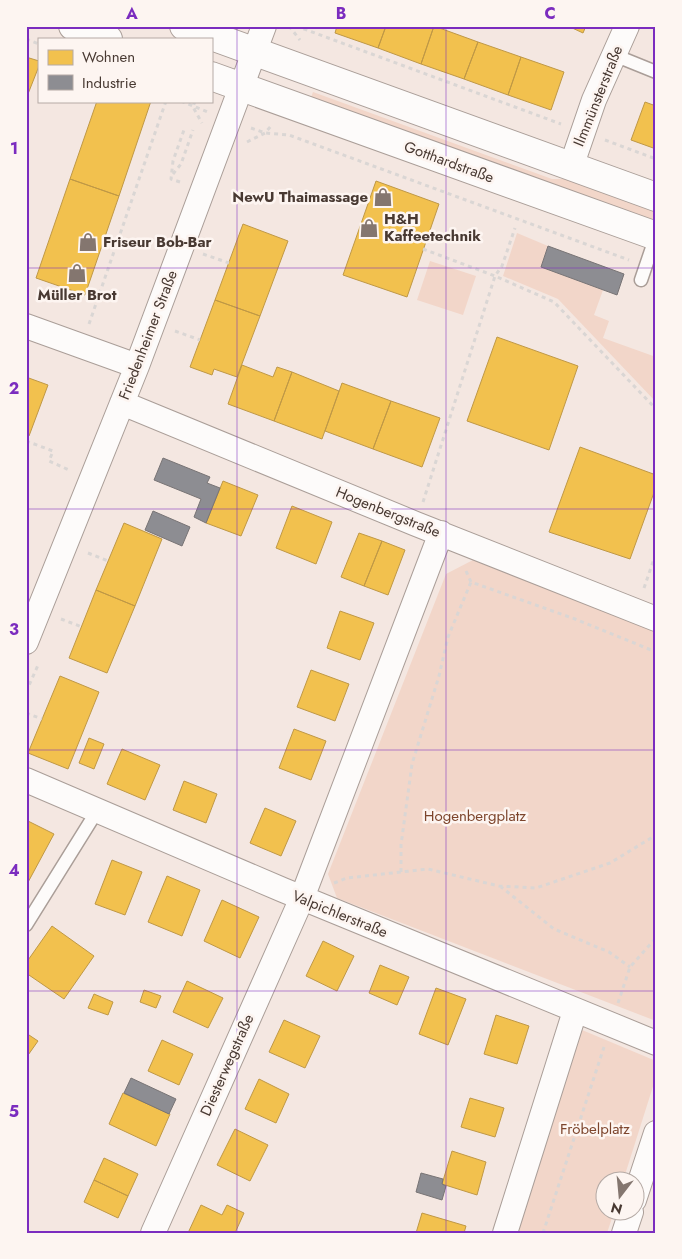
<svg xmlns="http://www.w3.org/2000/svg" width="682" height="1259" viewBox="0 0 682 1259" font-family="Jost,sans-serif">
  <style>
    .green { fill: #f2d6c9 }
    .homes { fill: #f2c14e; stroke: #bf9846 }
    .industry { fill: #8d8d92; stroke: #787475 }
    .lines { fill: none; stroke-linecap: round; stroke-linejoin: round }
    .lane-casing { stroke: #aa9e98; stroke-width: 15 }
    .street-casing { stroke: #aa9e98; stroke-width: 26 }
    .secondary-casing { stroke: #aa9e98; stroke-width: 30 }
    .path { stroke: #dad6d4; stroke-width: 3; stroke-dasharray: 4 4; stroke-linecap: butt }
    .lane { stroke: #fdfbfa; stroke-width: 12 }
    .street { stroke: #fdfbfa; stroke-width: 24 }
    .secondary { stroke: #fdfbfa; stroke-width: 28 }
    .grid { fill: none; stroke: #7b2cbf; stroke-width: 1; stroke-opacity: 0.55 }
    .labels { text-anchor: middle; stroke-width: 5; stroke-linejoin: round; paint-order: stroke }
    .street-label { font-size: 15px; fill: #483932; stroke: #fdf5f1 }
    .poi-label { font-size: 15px; font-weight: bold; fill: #483932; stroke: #fdf5f1; text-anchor: start }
    .park-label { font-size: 15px; fill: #7d452c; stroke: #fdf5f1 }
    .neatline { fill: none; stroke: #7b2cbf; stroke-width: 2 }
    .grid-label { font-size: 16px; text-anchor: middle; font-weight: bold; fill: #7b2cbf }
  </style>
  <rect width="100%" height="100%" fill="#f4e7e1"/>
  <path class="green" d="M313 92 552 179H575L656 208V223L310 100Z
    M517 233 548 246 541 267 603 290 594 315 609 321 603 338 656 357V402L558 299 503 276Z
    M430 261 476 276 463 315 417 300Z
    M473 560 656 632V1021L337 898 328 874 446 574Z
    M582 1030 656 1061V1077L623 1181 604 1182V1212H614L607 1233H518Z"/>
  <path class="homes" d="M337 26H386L378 48 335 33Z
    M386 26H434L421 64 378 48Z
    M434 26 478 42 464 79 421 64Z
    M568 26H586L583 33Z
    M478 42 521 57 508 95 464 79Z
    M26 57 39 61V66L26 99Z
    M521 57 564 72 551 110 508 95Z
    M97 101H151L119 196 70 179Z
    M645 102 656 106V149L631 140Z
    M70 179 119 196 85 295 36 278Z
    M376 181 439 204 407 297 343 275Z
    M243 224 288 241 260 316 215 300Z
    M215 300 260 316 237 377 214 369 212 375 190 367Z
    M497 337 578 366 549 450 467 421Z
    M242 365 273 377 277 367 292 372 274 421 228 404Z
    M292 372 339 391 322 439 274 421Z
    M26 377 48 385 29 436 26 435Z
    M342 383 391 401 373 449 325 431Z
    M391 401 440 418 422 467 373 449Z
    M580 447 656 475V487L630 559 549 532Z
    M223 481 258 495 241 536 206 523Z
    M292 506 332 522 316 564 276 548Z
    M124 523 162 539 135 606 96 590Z
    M359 533 382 541 364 586 341 577Z
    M382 541 405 550 388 595 364 586Z
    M96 590 135 606 107 673 69 658Z
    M340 611 374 623 360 660 327 648Z
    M311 670 349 684 335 721 297 707Z
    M60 676 99 692 68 769 28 753Z
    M294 729 326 741 311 780 279 768Z
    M89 738 104 744 94 769 79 763Z
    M122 749 160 765 145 800 107 784Z
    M184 781 217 794 206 823 173 810Z
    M265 808 296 821 281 856 250 843Z
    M26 820 54 834 26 886Z
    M112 860 142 872 125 915 95 904Z
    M167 876 200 890 182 936 148 922Z
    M222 900 259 917 240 958 204 941Z
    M52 926 94 956 64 999 26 973V963Z
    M323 941 354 956 337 991 306 976Z
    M380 965 409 977 397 1005 369 993Z
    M187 981 223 998 208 1028 173 1012Z
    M436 988 466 999 448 1045 419 1034Z
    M144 990 161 996 156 1008 140 1002Z
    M94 994 113 1002 108 1015 88 1008Z
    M496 1015 529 1026 517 1064 484 1054Z
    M284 1020 320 1036 305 1068 269 1052Z
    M26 1033 38 1041 26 1058Z
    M162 1040 193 1054 179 1085 148 1071Z
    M259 1079 289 1094 276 1123 245 1109Z
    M123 1093 170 1114 156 1146 109 1124Z
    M470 1098 504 1108 495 1137 461 1127Z
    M235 1129 268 1145 250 1181 217 1165Z
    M452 1151 486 1162 477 1195 442 1184Z
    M104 1158 138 1174 128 1196 94 1180Z
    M94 1180 128 1196 118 1218 84 1202Z
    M201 1205 222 1215 227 1205 244 1213 235 1233H188Z
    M422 1213 466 1226 464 1233H416Z"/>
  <path class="industry" d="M548 246 624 274 617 295 541 267Z
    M163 458 210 477 207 483 220 488 206 523 194 517 201 499 154 480Z
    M153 511 190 527 182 546 145 530Z
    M131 1078 176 1099 169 1114 124 1093Z
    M421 1173 443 1179 442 1184 446 1186 442 1200 416 1192Z"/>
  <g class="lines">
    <g class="lane-casing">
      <path id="lane" d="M614 55 656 72
        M641 280 656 236
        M26 925 97 811"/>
    </g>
    <g class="street-casing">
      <path id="street" d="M571 167 594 100 627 26
        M26 326 137 366
        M122 403 416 524 656 619
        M26 642 137 366 264 26
        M26 780 283 890 656 1043
        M634 1200 656 1133
        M153 1233 302 898 441 533
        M505 1233 575 1011
        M624 1233 631 1212"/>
    </g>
    <g class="secondary-casing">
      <path id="secondary" d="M73 26 108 39
        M184 26 656 197
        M211 76 656 236"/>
    </g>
    <path class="path" d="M289 26 300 40
      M296 26 561 124
      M26 39 39 44
      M181 101 208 112
      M195 101 193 107 202 123
      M251 128 265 133 289 135 629 260
      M605 140 656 159
      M247 142 265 133 272 125
      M173 174 181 164 193 130
      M180 182 171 179 173 161 185 127
      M423 249 495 276 554 302 656 409
      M203 254 229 263
      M89 324 166 101
      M175 331 200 340
      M26 441 53 451 49 461 69 470
      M423 502 495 276 502 266 515 228
      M88 553 108 561
      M466 571 471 582 575 619 656 652
      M644 588 656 553
      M61 619 82 627
      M26 692 39 663
      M26 713 42 719
      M401 872V845L412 764 439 676 448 637 471 582
      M334 883 347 878 428 869 499 886 536 888 610 863 656 835
      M500 886 554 929 609 952 630 967
      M618 1003 630 967 656 938
      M543 1233 604 1047"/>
    <use href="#lane" class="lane"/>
    <use href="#street" class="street"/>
    <use href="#secondary" class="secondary"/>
  </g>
  <path class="grid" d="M237 26V1233M446 26V1233M26 268H656M26 509H656M26 750H656M26 991H656"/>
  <defs>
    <g id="shop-bare" transform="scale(1.5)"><path d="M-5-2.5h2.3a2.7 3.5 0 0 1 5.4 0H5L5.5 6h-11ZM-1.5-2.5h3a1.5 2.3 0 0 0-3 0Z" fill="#84766f" stroke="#fdf5f1" stroke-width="2.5" paint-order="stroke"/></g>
  </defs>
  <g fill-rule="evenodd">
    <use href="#shop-bare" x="383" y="197"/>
    <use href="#shop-bare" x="369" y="228"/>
    <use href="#shop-bare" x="88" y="242"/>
    <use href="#shop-bare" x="77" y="273"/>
  </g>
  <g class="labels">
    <g class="street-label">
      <text transform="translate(598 96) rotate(-68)" y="5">Ilmmünsterstraße</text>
      <text transform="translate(449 162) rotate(20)" y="5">Gotthardstraße</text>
      <text transform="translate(148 335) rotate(-69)" y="5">Friedenheimer Straße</text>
      <text transform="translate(388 512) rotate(22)" y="5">Hogenbergstraße</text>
      <text transform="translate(340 914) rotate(22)" y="5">Valpichlerstraße</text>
      <text transform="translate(227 1065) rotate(-66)" y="5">Diesterwegstraße</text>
    </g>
    <g class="poi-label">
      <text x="368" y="202" text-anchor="end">NewU Thaimassage</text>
      <text x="384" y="224">H&amp;H<tspan x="384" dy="17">Kaffeetechnik</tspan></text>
      <text x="103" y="247">Friseur Bob-Bar</text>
      <text x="77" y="300" text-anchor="middle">Müller Brot</text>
    </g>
    <g class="park-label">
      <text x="475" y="821">Hogenbergplatz</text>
      <text x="595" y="1134">Fröbelplatz</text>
    </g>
  </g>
  <rect width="682" height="1259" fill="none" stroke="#fdf5f1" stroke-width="55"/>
  <rect x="38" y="38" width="175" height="65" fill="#fdf5f1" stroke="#b5aaa5"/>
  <rect x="48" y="50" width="25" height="15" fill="#f2c14e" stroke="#b5aaa5"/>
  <text x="82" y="62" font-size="15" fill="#483932">Wohnen</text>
  <rect x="48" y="75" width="25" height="15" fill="#8d8d92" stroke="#b5aaa5"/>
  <text x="82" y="88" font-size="15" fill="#483932">Industrie</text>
  <g transform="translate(620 1196) rotate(196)"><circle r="24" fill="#fdf5f1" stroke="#b5aaa5"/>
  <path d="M0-4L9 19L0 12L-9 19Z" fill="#84766f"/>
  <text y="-8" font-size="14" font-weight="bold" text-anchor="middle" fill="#483932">N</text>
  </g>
  <rect x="28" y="28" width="626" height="1204" class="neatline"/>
  <g class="grid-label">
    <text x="132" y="19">A</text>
    <text x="341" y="19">B</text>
    <text x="550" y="19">C</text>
    <text x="14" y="154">1</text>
    <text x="14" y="394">2</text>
    <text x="14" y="635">3</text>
    <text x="14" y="876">4</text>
    <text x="14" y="1117">5</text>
  </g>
</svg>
